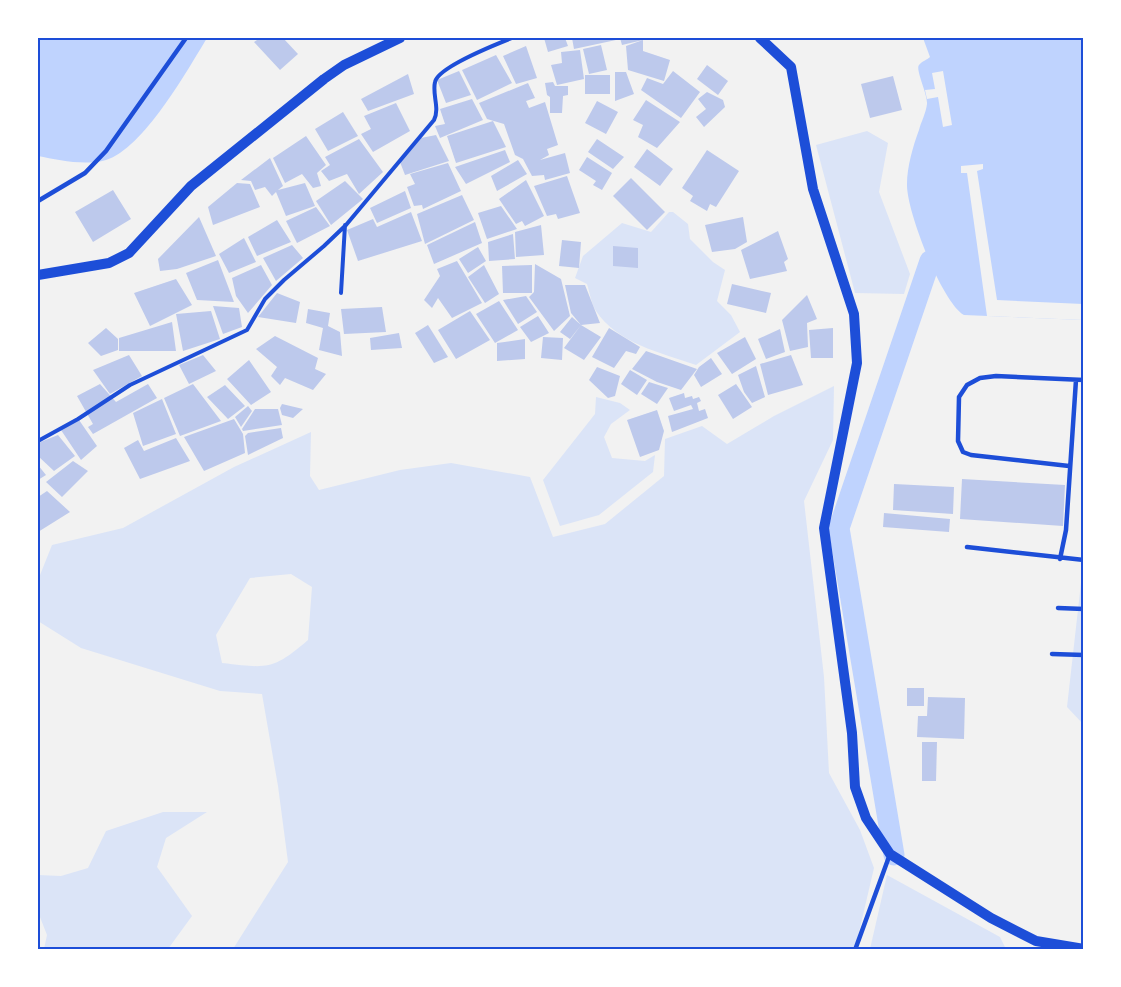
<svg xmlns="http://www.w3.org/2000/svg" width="1121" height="987" viewBox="0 0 1121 987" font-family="'Noto Serif',serif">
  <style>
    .green { fill: #dbe4f7; fill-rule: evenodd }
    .water { fill: #bfd3fe }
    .pier { fill: #f2f2f2 }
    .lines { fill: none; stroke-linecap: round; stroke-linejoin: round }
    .canal { stroke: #bfd3fe; stroke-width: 21 }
    .building { fill: #bdc9ec }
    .path { stroke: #1d4ed8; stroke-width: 4 }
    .service { stroke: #1d4ed8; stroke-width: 4.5 }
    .tertiary { stroke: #1d4ed8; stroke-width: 10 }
    .neatline { fill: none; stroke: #1d4ed8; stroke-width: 2 }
  </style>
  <rect width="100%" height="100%" fill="#f2f2f2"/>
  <path class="green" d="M867 131 888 143 879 192 910 274 904 294 855 293 816 145Z
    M669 212H673L688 224 690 239 713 262 725 270 717 301 731 315 740 332 696 365C661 353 617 343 596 311 591 303 590 293 587 284L575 278 583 256 622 223 651 232Z
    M834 386 833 440 804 501 824 677 829 773 860 830 874 868 855 949H233L288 862 278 786 262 694 220 691 81 648 38 621V580L52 545 123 528 234 467 311 432 310 476 319 490 400 470 451 463 530 477 553 537 605 524 664 476 665 439 702 426 727 444 774 416ZM291 574 312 587 308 640C272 671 267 668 222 663L216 635 250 578Z
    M596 397 620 403 630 410 611 424 604 437 612 458 645 461 655 455 653 472 599 515 560 526 543 480 595 414Z
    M1083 581V724L1067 707 1081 583Z
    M163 812H207L166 838 157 867 192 916 168 949H44L47 935 38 912V875L61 876 88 868 106 831Z
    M887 875 1000 937 1006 949H870Z"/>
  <path class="water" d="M38 38H207C187 71 143 149 106 160 85 166 58 160 38 156Z
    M923 38H1083V320L964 315C942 303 906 210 907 184 907 167 913 146 919 130 921 122 926 113 927 104 928 95 915 69 919 65 922 61 927 60 930 57Z"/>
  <path class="pier" d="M943 71 952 125 943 127 938 97 927 99 925 90 935 89 932 73Z
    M983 164V169L977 171 997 300 1083 304V320L987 316 967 173H961V166Z"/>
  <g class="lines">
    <path class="canal" d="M894 855 839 528 930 261"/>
  </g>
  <path class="building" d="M260 38H283L298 54 280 70 254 42Z
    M544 38H565L568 46 548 52Z
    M572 38H615L616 40 574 49Z
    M620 38H642L643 40 622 45Z
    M643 40V51L670 60 664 81 628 70 626 46Z
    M601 45 607 70 589 74 583 49Z
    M526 46 537 78 516 84 503 56Z
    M580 50 584 79 557 85 551 65 562 63 561 52Z
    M496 55 512 83 477 100 462 70Z
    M707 65 728 81 718 95 697 79Z
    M459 71 471 95 446 103 437 80Z
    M673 71 700 92 681 118 641 90 647 78 663 84Z
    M615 72H626L634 94 615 101Z
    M408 74 414 94 368 111 361 99Z
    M585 75H610V94H585Z
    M893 76 902 110 870 118 861 84Z
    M553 82 555 86H568V95L563 96 562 113H550V97L547 95 545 83Z
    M528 83 535 98 526 101 529 108 545 102 558 145 547 149 549 155 540 160 565 153 570 173 545 180 544 175 532 176 523 159 515 155 504 124 487 119 479 103Z
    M707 92 723 100 725 107 704 127 696 117 706 109 698 99Z
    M472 99 483 120 440 138 435 126 445 124 440 109Z
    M646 100 680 122 657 148 638 137 643 125 633 120Z
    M597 101 618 112 606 134 585 123Z
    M396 103 410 131 373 152 361 134 371 129 364 116Z
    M343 112 358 136 328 151 315 129Z
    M493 121 506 147 456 163 447 136Z
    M436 135 449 161 405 175 400 162 421 138Z
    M306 136 326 165 317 173 321 186 313 188 302 174 285 183 273 158Z
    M359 139 383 172 359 194 347 174 329 181 321 171 330 165 325 157Z
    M597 139 624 157 613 169 588 152Z
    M647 149 673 169 660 186 634 167Z
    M505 150 510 162 466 184 455 167Z
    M707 150 739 171 716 207 710 204 707 211 690 201 693 196 682 188Z
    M587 157 612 173 602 190 593 185 596 181 579 170Z
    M270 158 283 186 278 190 305 183 315 206 286 216 276 192 272 196 265 187 255 190 251 181 241 180Z
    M518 160 527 174 497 191 491 176Z
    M448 163 461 191 423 209 422 205 414 206 407 187 415 184 410 174Z
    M567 176 580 213 558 219 556 214 547 216 534 186Z
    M631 178 665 212 647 230 613 196Z
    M526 180 544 216 525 226 522 221 516 224 499 199Z
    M345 181 363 199 331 225 316 201Z
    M237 183 250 184 260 207 213 225 208 207Z
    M113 190 131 219 93 242 75 212Z
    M405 191 411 208 377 223 370 208Z
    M462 195 474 220 425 244 417 214Z
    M501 206 517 229 487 239 478 213Z
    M316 207 330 226 297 243 286 221Z
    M411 212 422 241 358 261 347 230 373 219 377 227Z
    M199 217 216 256 177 269 160 271 158 259Z
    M743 217 747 242 735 249 712 252 705 225Z
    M277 220 291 242 257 256 248 237Z
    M475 222 482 243 434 264 427 245Z
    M541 225 544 255 516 257 515 232Z
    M778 231 788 259 784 262 787 271 750 279 741 250Z
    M513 234 515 259 489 261 488 242Z
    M244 238 256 262 229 273 219 254Z
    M562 240 581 242 579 268 559 266Z
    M292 245 303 258 276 281 263 258Z
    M613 246 638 248V268L613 266Z
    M478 247 486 261 468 273 459 259Z
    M218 260 234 302 197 300 186 273Z
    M457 261 482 303 452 318 438 298 432 308 424 300 440 276 437 269Z
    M535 264 561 279 570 316 554 331 529 297 534 292Z
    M261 265 272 285 248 313 236 296 232 278Z
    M484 265 499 294 485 303 468 277Z
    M532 265V293H503L502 266Z
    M176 279 192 305 150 326 134 293Z
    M732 284 771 293 766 313 727 304Z
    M565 285H585L600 323 581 325 571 313Z
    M277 293 300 302 296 323 258 317Z
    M807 295 817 319 807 323 808 347 790 351 782 320Z
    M526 296 537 312 518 324 503 300Z
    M499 301 518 330 495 343 476 314Z
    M213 306 239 308 242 327 223 334Z
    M382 307 386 332 344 334 341 309Z
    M308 309 330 313 328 326 340 332 342 356 319 350 323 328 306 323Z
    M211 311 220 339 183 351 176 314Z
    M470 311 490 340 456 359 438 330Z
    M538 316 549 333 531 342 520 327Z
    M572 317 581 325 570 339 560 332Z
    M172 322 176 351H119V338Z
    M428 325 448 357 434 363 415 333Z
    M581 325 601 337 584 360 564 348Z
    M106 328 118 339V350L101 356 88 343Z
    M609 328 640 347 636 354 626 351 614 368 592 357Z
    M833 328V358H811L809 330Z
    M780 329 785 352 766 359 758 339Z
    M399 333 402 348 371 350 370 338Z
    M275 336 318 358 315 369 326 374 313 390 285 378 280 385 271 376 277 367 256 349Z
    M543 337 563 338 562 360 541 358Z
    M745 337 756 359 732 374 717 353Z
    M525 339V359L497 361V343Z
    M646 351 697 369 681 390 657 382 632 369Z
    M129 355 142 376 110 394 93 370Z
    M203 355 216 371 189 384 179 365Z
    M791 355 803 385 768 395 760 364Z
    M711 358 722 374 701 387 694 375 699 367Z
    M249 360 271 392 251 405 227 379Z
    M756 366 765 397 752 403 744 392 738 375Z
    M597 367 620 376 615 396 608 398 589 380Z
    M630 370 647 380 637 395 621 384Z
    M649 382 668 388 657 404 641 394Z
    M100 384 116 402 148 384 157 398 93 434 88 427 93 424 77 396Z
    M193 384 221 421 180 436 164 398Z
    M736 384 752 407 733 419 718 395Z
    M225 385 245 406 228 419 207 397Z
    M684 393 685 398 692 396 693 399 699 397 701 401 697 403 699 411 705 409 708 418 672 432 668 416 693 409 691 405 674 411 669 398Z
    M162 399 176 434 143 446 133 413Z
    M282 404 303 409 293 418 282 415 280 408Z
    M248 406 252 411 241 427 235 417Z
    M255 409H278L282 425 243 431 242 429Z
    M657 410 664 431 659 450 640 457 627 420Z
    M234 419 243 434 245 453 204 471 184 437Z
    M79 420 97 446 81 460 61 430Z
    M281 428 283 438 248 455 245 436 248 433Z
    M58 435 75 456 54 471 38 456V443Z
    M176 438 190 461 140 479 124 448 138 440 144 451Z
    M73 461 88 471 62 497 46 482Z
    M38 465 46 475 38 480Z
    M962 479 1065 485 1063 526 960 519Z
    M894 484 954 487 953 514 893 510Z
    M47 491 70 512 38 532V497Z
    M884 513 950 519 949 532 883 527Z
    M907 688H924V706H907Z
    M928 697 965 698 964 739 917 737 918 716H927Z
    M922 742H937L936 781H922Z"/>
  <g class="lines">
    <path class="path" d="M341 293 345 225
      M38 441 78 419 130 385 247 330 265 299 284 280 324 246 346 225 434 120C440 108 432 95 435 82 438 67 497 44 512 38"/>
    <path class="service" d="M38 201 85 173 106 151 186 38
      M1069 466 971 455 963 452 958 441 959 397 967 385 980 378 996 376 1084 380
      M967 547 1084 560
      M1060 559 1066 530 1076 380
      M1058 608 1084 609
      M1052 654 1084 655
      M855 950 890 854"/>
    <path class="tertiary" d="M760 38 791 67 813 189 854 314 857 363 824 528 852 733 855 787 866 818 890 854 991 918 1036 941 1084 949
      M38 275 109 263 129 253 191 186 324 79 344 65 400 38"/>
  </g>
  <rect width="1121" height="987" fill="none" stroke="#ffffff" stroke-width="78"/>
  <rect x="39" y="39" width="1043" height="909" class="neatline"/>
</svg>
